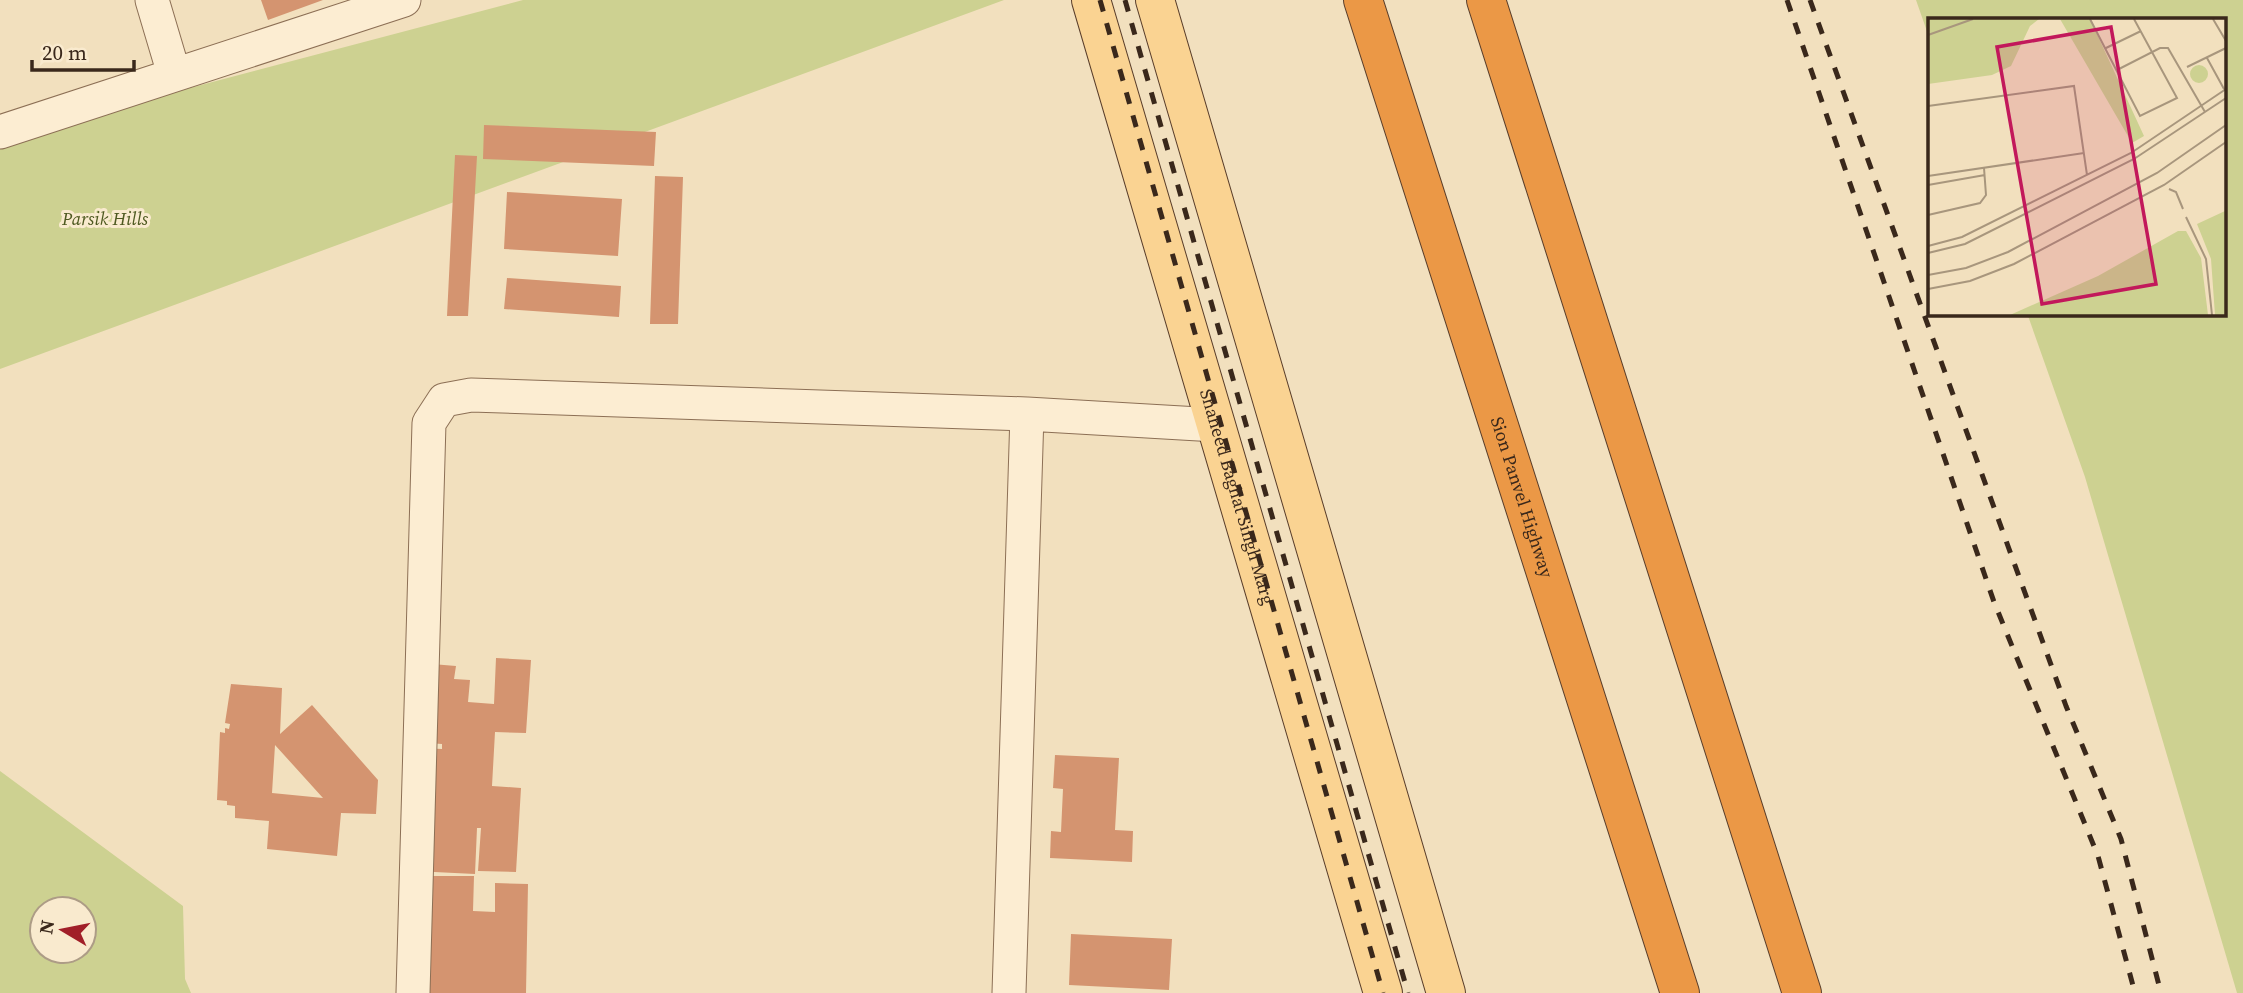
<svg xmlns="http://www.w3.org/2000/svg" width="2243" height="993" viewBox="0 0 2243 993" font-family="'Source Serif 4',serif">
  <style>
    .green { fill: #cdd191; fill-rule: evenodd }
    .building { fill: #d49470; fill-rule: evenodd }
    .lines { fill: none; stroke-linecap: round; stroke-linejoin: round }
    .minor-casing { stroke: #8c6f55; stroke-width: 35 }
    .major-casing { stroke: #593d2a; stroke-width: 40 }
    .highway-casing { stroke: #593d2a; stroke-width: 40 }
    .minor { stroke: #fcedd2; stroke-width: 33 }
    .major { stroke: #fad392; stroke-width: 38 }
    .highway { stroke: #eb9846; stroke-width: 38 }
    .rail { stroke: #3a281b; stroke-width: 5; stroke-dasharray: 12 12; stroke-linecap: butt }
    .labels { text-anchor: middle; stroke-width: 6; stroke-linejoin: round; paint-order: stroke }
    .park-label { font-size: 18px; font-style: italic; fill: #4e5920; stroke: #f9eace }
    .street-label { font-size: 18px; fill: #3a281b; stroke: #f9eace }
    .inset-road { fill: none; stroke: #a8967d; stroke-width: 2 }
    .view { fill: #c2185b; fill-opacity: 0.15; stroke: #c2185b; stroke-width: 3.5 }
    .inset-edge { fill: none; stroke: #3a281b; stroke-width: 3.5 }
  </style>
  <rect width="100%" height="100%" fill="#f2e0be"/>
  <path class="green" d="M523 0H1004L0 369V138Z
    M1916 0H2243V993H2237L2085 477 2027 313H2224V19H1930V40Z
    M0 771 183 906 185 979 191 993H0ZM84 909V951H42V909Z"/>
  <path class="building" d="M261 0H323L268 20Z
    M484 125 656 132 654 166 483 159Z
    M455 155 477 156 468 316H447Z
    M655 176 683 177 678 324H650Z
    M507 192 622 199 618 256 504 249Z
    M507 278 621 286 619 317 504 309Z
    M496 658 531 660 526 733 495 732 492 786 521 788 516 872 478 871 481 828H477L475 874 414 871 421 748 442 749V744L428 743 432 664 456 666 454 679 470 680 468 702 494 704Z
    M231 684 282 688 280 734 312 705 378 780 376 814 341 813 337 856 267 849 269 821 235 818V806L227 805V801L217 800 220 732 225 733V728L229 729 230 724 225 723ZM275 745 323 798 272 793Z
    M1055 755 1119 758 1115 830 1133 831 1132 862 1050 858 1051 831 1061 832 1063 789 1053 788Z
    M427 876H474L473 911 495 912V883L528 884 526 993H424Z
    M1071 934 1172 939 1169 990 1069 985Z"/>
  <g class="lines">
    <g class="minor-casing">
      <path id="minor" d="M152 0 174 74
        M0 132 404 0
        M413 993 429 423 444 400 471 395 1027 414 1216 425
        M1009 993 1027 414"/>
    </g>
    <g class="major-casing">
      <g id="major">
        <path id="s1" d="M1091 0 1383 993"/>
        <path d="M1155 0 1446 993"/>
      </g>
    </g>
    <g class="highway-casing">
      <g id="highway">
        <path id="s2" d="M1363 0 1680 993"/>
        <path d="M1486 0 1802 993"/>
      </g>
    </g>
    <use href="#minor" class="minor"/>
    <use href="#major" class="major"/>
    <use href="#highway" class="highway"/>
    <path class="rail" d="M1100 0 1383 993
      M1125 0 1408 993
      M1787 0 1994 602 2098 856 2135 993
      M1810 0 2066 706 2121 839 2161 993"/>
  </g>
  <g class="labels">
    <g class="park-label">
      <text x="105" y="225">Parsik Hills</text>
    </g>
    <g class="street-label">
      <text dy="6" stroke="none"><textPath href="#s1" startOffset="518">Shaheed Baghat Singh Marg</textPath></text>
      <text dy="6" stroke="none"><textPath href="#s2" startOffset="522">Sion Panvel Highway</textPath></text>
    </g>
  </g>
  <g transform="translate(1928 18)">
    <rect width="298" height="298" fill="#f2e0be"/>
    <path d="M0 1H111L102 8 83 48 64 57 0 66ZM132 1H162L216 118 204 125ZM262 56a9 9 0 1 1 18 0a9 9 0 1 1-18 0ZM297 193V297H287L283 241 269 206ZM250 213H258L273 240 280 297H82L170 258Z" fill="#cdd191"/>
    <path class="inset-road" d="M162 1 212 98 249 80 206 1M285 1 298 23M0 17 45 1M178 30 213 13M279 40 296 71M259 49 298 30M189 52 232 30H240L277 94M0 88 146 68 159 157M0 158 156 135M0 167 57 157M241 171 248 174 255 191M0 197 52 185 58 177 56 150M258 199 278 241 284 297M0 228 34 219 203 135 298 71M0 235 37 226 206 141 298 80M0 257 38 250 80 234 229 155 298 107M0 271 42 263 86 246 236 167 298 124"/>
    <path class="view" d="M183 9 228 266 114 286 69 29Z"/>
    <rect width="298" height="298" class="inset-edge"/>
  </g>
  <g transform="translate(63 930) rotate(280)"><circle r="33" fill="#f9eace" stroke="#ad9c86" stroke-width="2"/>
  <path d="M0-5L12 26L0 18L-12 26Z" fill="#a11f28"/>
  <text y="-10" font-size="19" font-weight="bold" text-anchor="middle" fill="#3a281b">N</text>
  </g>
  <path d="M32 60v10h102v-10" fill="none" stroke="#3a281b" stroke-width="3.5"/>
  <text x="42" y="60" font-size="21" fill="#3a281b" stroke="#f9eace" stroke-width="5" paint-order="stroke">20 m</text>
</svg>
